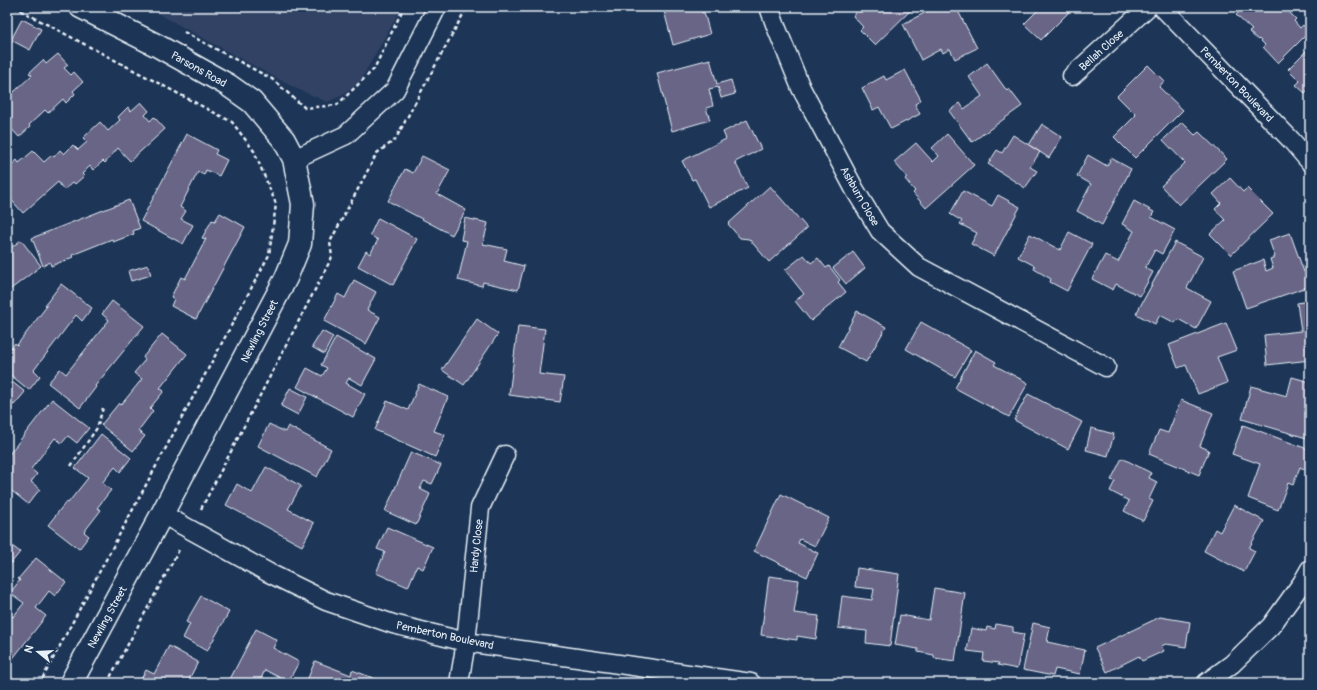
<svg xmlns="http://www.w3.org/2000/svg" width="1317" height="690" viewBox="0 0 1317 690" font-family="Pangolin,sans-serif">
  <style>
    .built { fill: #334365 }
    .building { fill: #676586; stroke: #e8f1f8 }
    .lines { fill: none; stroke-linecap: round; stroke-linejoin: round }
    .minor-casing { stroke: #e8f1f8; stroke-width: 21 }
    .tertiary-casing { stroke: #e8f1f8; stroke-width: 25 }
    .path { stroke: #e8f1f8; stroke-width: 2.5; stroke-dasharray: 4 3; stroke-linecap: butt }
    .minor { stroke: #1d3557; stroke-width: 18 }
    .tertiary { stroke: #1d3557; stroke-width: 22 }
    .labels { text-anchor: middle; stroke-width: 3.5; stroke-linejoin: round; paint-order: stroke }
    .street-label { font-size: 11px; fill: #e8f1f8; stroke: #1d3557 }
  </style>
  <rect width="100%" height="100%" fill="#1d3557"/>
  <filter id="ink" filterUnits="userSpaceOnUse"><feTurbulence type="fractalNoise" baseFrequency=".025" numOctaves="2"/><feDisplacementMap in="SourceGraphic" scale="8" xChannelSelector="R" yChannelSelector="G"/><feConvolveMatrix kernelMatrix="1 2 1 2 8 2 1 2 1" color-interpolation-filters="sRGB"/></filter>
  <g filter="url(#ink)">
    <path class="built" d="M146 7H402L360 81 343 95 327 102 295 88Z"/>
    <path class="building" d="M663 7H701L702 13 704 12 710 34 673 45Z
      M849 7H914L875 45 860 30 863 27 853 16 855 13Z
      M936 7H956L977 48 955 59 950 49 943 53 941 49 921 60 903 24Z
      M1041 7H1074L1041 40 1024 24Z
      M1244 7H1284L1296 19 1294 21 1300 28 1303 25 1308 30 1305 34 1306 35 1278 63 1263 47 1265 45 1259 39 1258 40 1249 32 1252 30 1236 15Z
      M22 19 41 29 30 50 11 40Z
      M1310 47V93L1308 90 1305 93 1296 85 1300 81 1288 69Z
      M58 54 68 65 64 68 71 75 74 72 83 82 73 91 75 94 66 103 63 99 48 113 45 110 29 125 30 127 19 137 7 124V91L11 88 14 92 32 75 29 73 43 60 46 64Z
      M710 59 717 84 731 80 735 94 721 98 718 87 709 89 713 106 706 108 710 120 672 131 657 73Z
      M987 63 1007 91 1009 89 1022 106 972 142 949 111 960 103 964 109 982 96 969 77Z
      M1148 65 1164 81 1159 87 1183 110 1135 158 1114 137 1136 115 1117 96Z
      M905 70 921 100 915 104 920 114 891 129 879 107 873 110 862 88 884 76 886 80Z
      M141 102 149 111 145 115 150 121 154 117 165 129 130 161 118 148 105 163 103 161 93 170 90 166 82 174 84 176 75 184 73 182 64 190 58 182 23 213 7 195V169L17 160 19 163 33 151 44 162 52 155 54 157 60 150 64 154 73 145 78 150 87 142 83 138 100 122 108 131 120 120 118 117 128 107 131 111Z
      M747 120 761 149 735 162 748 188 709 207 695 179 692 180 682 161 726 139 723 132Z
      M1182 122 1195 135 1199 132 1227 159 1179 205 1161 186 1185 163 1163 140Z
      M1042 124 1062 137 1049 158 1029 145Z
      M187 134 217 150 215 154 227 160 219 176 206 170 204 175 198 172 180 207 186 211 181 219 193 225 183 244 141 221Z
      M947 134 974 165 926 208 913 193 915 191 905 179 907 177 894 162 916 143 933 162 939 156 932 148Z
      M1013 135 1040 152 1030 167 1037 171 1025 188 988 164 997 150 1002 153Z
      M1088 155 1107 166 1111 158 1131 169 1102 225 1077 211 1091 184 1077 176Z
      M422 156 450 170 437 194 466 210 452 235 388 201 405 169 413 173Z
      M1230 178 1243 192 1247 188 1273 214 1231 255 1210 234 1225 220 1215 209 1221 203 1213 194Z
      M770 186 807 228 769 262 749 239 740 238 728 224Z
      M963 191 992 206 998 195 1020 207 994 256 971 244 977 233 960 224 962 221 950 214Z
      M129 200 140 228 133 231 134 234 113 242 112 239 72 255 73 257 51 266 50 262 43 266 32 238Z
      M1134 201 1154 212 1151 217 1175 230 1162 254 1155 250 1145 268 1153 272 1140 296 1116 284 1113 290 1092 279 1105 255 1118 262 1134 231 1122 224Z
      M220 213 245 227 196 319 171 306 174 299 171 297 181 277 185 279 206 239 202 238 212 220 215 221Z
      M378 218 417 239 393 285 358 266 366 251 370 254 378 240 370 235Z
      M465 218 488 223 483 244 507 249 504 261 524 266 518 290 483 282 482 286 458 280 467 241 461 240Z
      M1069 232 1092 244 1067 291 1050 282 1051 279 1034 269 1035 266 1018 257 1030 234 1060 250Z
      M1290 233 1304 272 1306 271 1310 281V286L1246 308 1233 271 1263 260 1266 271 1273 268 1270 259 1275 257 1269 240Z
      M21 240 41 266 7 292V251Z
      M1175 242 1203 257 1187 288 1211 301 1196 329 1178 319 1175 323 1160 315 1155 324 1136 314Z
      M853 252 865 268 846 284 833 268Z
      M804 255 811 263 818 258 826 268 829 266 840 280 838 282 846 292 811 321 795 301 804 294 785 270Z
      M148 265 151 275 131 281 128 271Z
      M354 280 376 292 367 310 380 317 366 344 324 321 338 294 345 298Z
      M61 284 92 308 82 321 76 315 34 370 40 376 29 390 7 372V353L15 343 17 345 47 306 45 305Z
      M112 301 144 326 95 386 96 387 80 408 48 383 60 369 66 374 109 320 102 314Z
      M1310 301V360L1267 365 1264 335 1301 331 1297 303Z
      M857 311 886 327 866 362 838 347Z
      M477 319 498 334 464 385 442 370Z
      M921 322 971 350 955 377 906 349Z
      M1226 323 1237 350 1217 357 1227 383 1198 394 1186 365 1178 368 1169 345Z
      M518 326 545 329 539 374 564 377 560 402 509 395Z
      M322 331 333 337 324 354 312 347Z
      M162 334 187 354 160 388 164 391 150 408 153 411 138 431 145 436 133 451 101 425 119 403 121 405 142 379 134 373 145 360 143 357Z
      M336 337 376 359 362 385 349 378 346 383 365 394 353 417 297 387 307 368 322 376 327 368 321 365Z
      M975 350 996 362 994 365 1028 383 1009 417 955 388Z
      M1292 377 1310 382V439L1242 419 1251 386 1287 396Z
      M7 378 25 392 14 405 7 401Z
      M419 384 448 397 434 431 445 435 435 457 375 430 387 401 408 410Z
      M290 388 307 397 298 415 281 406Z
      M1028 394 1082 422 1068 449 1014 420Z
      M52 399 89 428 77 443 68 436 62 443 55 438 31 469 37 474 31 482 40 489 28 504 7 487V457Z
      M1181 400 1213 413 1200 446 1209 450 1199 475 1149 454 1159 430 1168 433Z
      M269 424 285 432 288 426 331 449 317 477 258 446Z
      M1243 425 1310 450V459L1306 470 1300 467 1293 485 1288 483 1278 510 1248 498 1260 464 1232 454Z
      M1091 428 1114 434 1108 456 1086 450Z
      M101 434 131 458 120 472 115 467 102 483 111 490 97 508 101 510 84 532 89 536 79 549 48 525 66 502 68 503 88 478 75 468Z
      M411 452 441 465 432 484 424 481 420 489 430 494 416 525 385 511Z
      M1122 458 1151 473 1149 478 1157 482 1149 499 1153 501 1143 521 1124 511 1129 501 1110 491 1115 481 1111 480Z
      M266 467 301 486 288 509 314 523 302 546 226 505 237 484 252 493Z
      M781 494 829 518 815 546 800 539 798 543 818 553 807 577 754 551Z
      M1234 505 1264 521 1249 548 1255 551 1244 572 1204 551 1215 529 1220 532Z
      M387 527 433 547 423 569 417 566 408 587 376 573 385 552 377 549Z
      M7 542 20 552 7 568Z
      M36 558 66 582 55 596 49 591 36 608 46 616 7 666V619L11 615 13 617 24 603 10 593 20 580 18 579Z
      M857 568 899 574 890 646 866 643 867 631 838 628 842 596 872 600 874 589 855 587Z
      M769 576 799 580 794 613 819 616 816 639 797 636V640L761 635Z
      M934 588 965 593 955 661 934 658V655L918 652V649L895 645 900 615 929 620Z
      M201 596 229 612 207 651 183 638 190 624 186 622Z
      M1160 617 1190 622 1186 647 1166 644 1161 646 1164 651 1142 661 1139 656 1107 672 1095 648Z
      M1033 623 1050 627 1047 642 1085 650 1080 674 1055 669 1053 676 1023 670Z
      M996 624 1013 627V632L1024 634 1017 669 998 665 999 663 983 661 984 653 967 651 971 628 986 631 987 627 995 629Z
      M256 629 277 640 273 648 299 662 288 682 265 670 259 683H228Z
      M169 646 198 662 187 683H139L146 670 154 674Z
      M315 661 351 675 352 670 381 681 380 683H306Z"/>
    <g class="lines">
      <g class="minor-casing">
        <path id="minor" d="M769 7 775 24 801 88 855 190 880 231 919 267 1106 367
          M1162 7 1291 140 1310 162
          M1072 76 1148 7
          M294 159 346 135 395 90 437 7
          M162 514 269 573 326 601 393 624 466 642 751 683
          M459 683 466 642 480 508 505 455
          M1206 683 1232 664 1271 626 1302 583 1310 569"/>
      </g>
      <g class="tertiary-casing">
        <path id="tertiary" d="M71 683 162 514 286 278 300 244 303 204 294 159 284 140 252 102 228 85 158 46 81 7"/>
      </g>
      <path class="path" d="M14 7 232 122 254 151 276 204 269 255 40 683
        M184 32 272 79 305 108 337 105 374 69 404 7
        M71 466 97 428 103 408
        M201 509 332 257 330 242 377 153 395 140 467 7
        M107 683 179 550"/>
      <use href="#minor" class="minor"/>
      <use href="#tertiary" class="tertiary"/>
    </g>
  </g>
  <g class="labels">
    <g class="street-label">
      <text transform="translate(1101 50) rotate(-42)" y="4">Bellah Close</text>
      <text transform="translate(199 69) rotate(29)" y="4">Parsons Road</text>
      <text transform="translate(1237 84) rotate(46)" y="4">Pemberton Boulevard</text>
      <text transform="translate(860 196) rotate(60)" y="4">Ashburn Close</text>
      <text transform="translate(259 331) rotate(-63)" y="4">Newling Street</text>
      <text transform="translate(476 546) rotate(-84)" y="4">Hardy Close</text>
      <text transform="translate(107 617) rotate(-61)" y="4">Newling Street</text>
      <text transform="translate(445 635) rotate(12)" y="4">Pemberton Boulevard</text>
    </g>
  </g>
  <rect width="1317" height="690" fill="none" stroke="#1d3557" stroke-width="24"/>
  <rect x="12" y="12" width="1293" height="666" fill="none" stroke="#e8f1f8" stroke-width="1.5" filter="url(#ink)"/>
  <g transform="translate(38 652) rotate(288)" stroke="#1d3557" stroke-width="3" paint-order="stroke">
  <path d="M0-3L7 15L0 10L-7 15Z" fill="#e8f1f8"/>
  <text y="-6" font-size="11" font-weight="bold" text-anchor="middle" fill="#e8f1f8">N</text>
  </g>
</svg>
